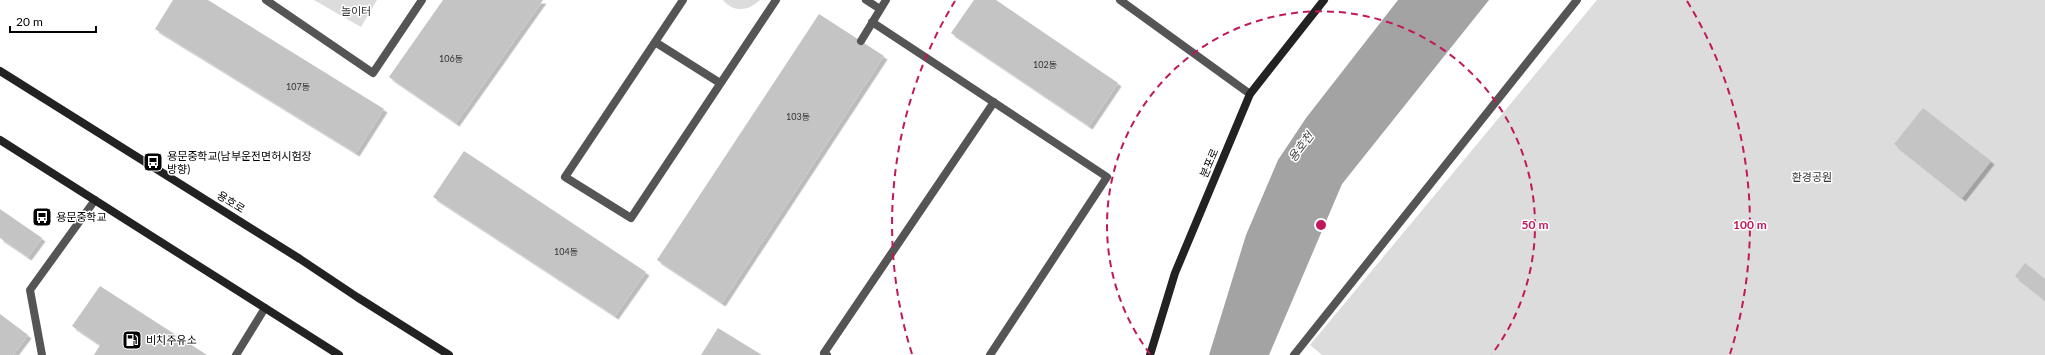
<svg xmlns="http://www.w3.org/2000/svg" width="2045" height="355" viewBox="0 0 2045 355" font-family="Lato,'Noto Sans KR',sans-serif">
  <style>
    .green { fill: #dcdcdc }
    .water { fill: #a3a3a3 }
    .building { fill: #c4c4c4; filter: url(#shadow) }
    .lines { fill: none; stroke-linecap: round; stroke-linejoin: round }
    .service { stroke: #555; stroke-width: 8 }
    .minor { stroke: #555; stroke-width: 8 }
    .secondary { stroke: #222; stroke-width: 8 }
    .ring { fill: none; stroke: #c2185b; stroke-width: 2; stroke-dasharray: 7 5 }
    .labels { text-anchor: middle; stroke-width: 3; stroke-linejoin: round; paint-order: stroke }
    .number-label { font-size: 9px; fill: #313131 }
    .park-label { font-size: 11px; fill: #333; stroke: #fff }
    .poi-label { font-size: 11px; fill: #000; stroke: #fff; text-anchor: start }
    .street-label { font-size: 11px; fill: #000; stroke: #fff }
    .water-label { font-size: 12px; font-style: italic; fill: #444; stroke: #fff }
    .centre { fill: #c2185b; stroke: #fff; stroke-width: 2 }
    .ring-label { font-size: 12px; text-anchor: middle; font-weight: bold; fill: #c2185b; stroke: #fff; stroke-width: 3; stroke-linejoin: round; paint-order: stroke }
  </style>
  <defs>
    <filter id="shadow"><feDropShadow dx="3.5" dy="3.5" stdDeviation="0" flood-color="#0004"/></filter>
  </defs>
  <rect width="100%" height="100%" fill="#fff"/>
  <path class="green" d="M314 0H377L361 27Z
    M723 0H760C749 11 733 13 723 0Z
    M1597 0H2045V355H1322L1310 345Z"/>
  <path class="water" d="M1398 0H1489L1342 184 1269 355H1209L1246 235 1278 160 1306 118Z"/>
  <path class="building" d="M173 0H208L384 109 356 153 155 29Z
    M443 0H543L456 123 389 77Z
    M974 0H996L1118 83 1089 126 951 33Z
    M819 14 884 56 722 303 657 260Z
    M1923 108 1991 161 1962 198 1894 144Z
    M464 151 646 272 615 316 433 197Z
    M0 209 42 238 28 257 0 238Z
    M2025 263 2045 279V300L2015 276Z
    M100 286 207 355H94L100 345 72 326Z
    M0 314 28 335 13 355H0Z
    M718 328 762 355H701Z"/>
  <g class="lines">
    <path class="service" d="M266 0 373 73 422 0
      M683 0 565 177 631 218 776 0
      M866 0 880 9
      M872 22 1107 177 990 355
      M861 41 886 0
      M655 42 720 83
      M42 355 30 290 95 200
      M236 355 265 308
      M827 355 824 353 994 102"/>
    <path class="minor" d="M1120 0 1250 94
      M1294 355 1577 0"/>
    <path class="secondary" d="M0 71 300 259 357 297 449 355
      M0 140 339 355
      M1150 355 1175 273 1250 94 1324 0"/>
  </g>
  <g class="ring">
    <path d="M1150 354A214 214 0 1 1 1492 354"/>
    <path d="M912 354A429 429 0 0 1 955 1M1687 1A429 429 0 0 1 1730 354"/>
  </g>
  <defs>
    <g id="bus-square" transform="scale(1)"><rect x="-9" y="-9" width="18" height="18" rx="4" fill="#000" stroke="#fff"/><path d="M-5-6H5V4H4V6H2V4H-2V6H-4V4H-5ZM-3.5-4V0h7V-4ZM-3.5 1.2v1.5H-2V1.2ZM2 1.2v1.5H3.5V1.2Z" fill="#fff"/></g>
    <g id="fuel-square" transform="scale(1)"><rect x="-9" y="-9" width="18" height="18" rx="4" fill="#000" stroke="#fff"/><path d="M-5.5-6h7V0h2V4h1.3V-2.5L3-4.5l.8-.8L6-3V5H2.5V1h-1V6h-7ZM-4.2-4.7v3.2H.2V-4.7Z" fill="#fff"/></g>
  </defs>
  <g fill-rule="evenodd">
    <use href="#bus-square" x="153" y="162"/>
    <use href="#bus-square" x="42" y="217"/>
    <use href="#fuel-square" x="132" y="340"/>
  </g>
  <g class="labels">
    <g class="number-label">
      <text x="451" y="62">106동</text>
      <text x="1045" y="68">102동</text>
      <text x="298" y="90">107동</text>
      <text x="798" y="120">103동</text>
      <text x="566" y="255">104동</text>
    </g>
    <g class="park-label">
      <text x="356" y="15">놀이터</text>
      <text x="1812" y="181">환경공원</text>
    </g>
    <g class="poi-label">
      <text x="167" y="160">용문중학교(남부운전면허시험장<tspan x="167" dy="13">방향)</tspan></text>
      <text x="56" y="221">용문중학교</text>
      <text x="146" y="344">비치주유소</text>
    </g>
    <g class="street-label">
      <text transform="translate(1209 163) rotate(-67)" y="4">분포로</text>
      <text transform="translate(231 202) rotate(32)" y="4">용호로</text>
    </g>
    <g class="water-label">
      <text transform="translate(1301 147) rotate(-53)" y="4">용호천</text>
    </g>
  </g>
  <circle cx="1321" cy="225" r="6" class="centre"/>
  <g class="ring-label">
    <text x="1535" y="229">50 m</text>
    <text x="1750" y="229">100 m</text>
  </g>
  <path d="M10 26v6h86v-6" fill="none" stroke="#000000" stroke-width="2"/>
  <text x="16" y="26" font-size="12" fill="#000000" stroke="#ffffff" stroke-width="3" paint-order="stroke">20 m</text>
</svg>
